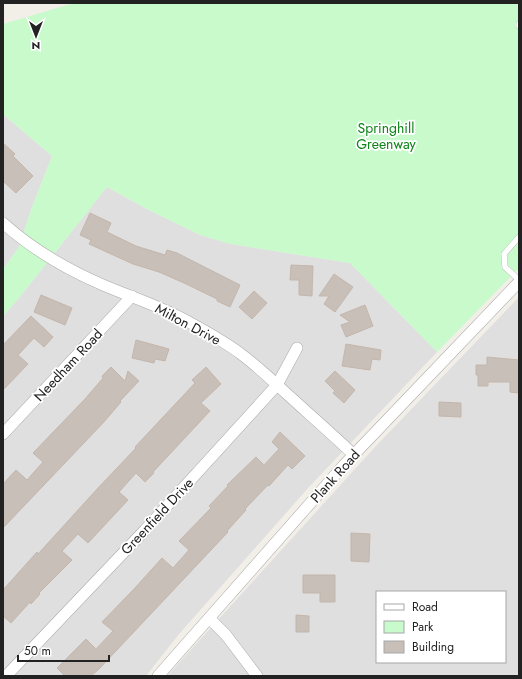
<svg xmlns="http://www.w3.org/2000/svg" width="522" height="679" viewBox="0 0 522 679" font-family="Jost,sans-serif">
  <style>
    .residential { fill: #e0dfdf; fill-rule: evenodd }
    .park { fill: #c8facc }
    .building { fill: #c7bfb8; stroke: #c4b6ab }
    .lines { fill: none; stroke-linecap: round; stroke-linejoin: round }
    .service-casing { stroke: #a9a9a9; stroke-width: 6 }
    .minor-casing { stroke: #a9a9a9; stroke-width: 12 }
    .service { stroke: #fff; stroke-width: 5.5 }
    .minor { stroke: #fff; stroke-width: 11 }
    .labels { text-anchor: middle; stroke-width: 3.5; stroke-linejoin: round; paint-order: stroke }
    .park-label { font-size: 14px; fill: #0c8416; stroke: #fff }
    .street-label { font-size: 14px; fill: #222; stroke: #fff }
  </style>
  <rect width="100%" height="100%" fill="#f2efe9"/>
  <path class="residential" d="M3 114 52 156 31 210 19 247 3 269Z
    M107 187 149 210 200 235 231 244 350 263 437 352 309 487 179 634 146 676H3V316L19 298Z
    M519 297V676H167L375 447ZM377 592H505V662H377Z"/>
  <path class="park" d="M74 3H519V268L437 352 350 263 231 244 200 235 149 210 107 187 19 298 3 316V269L19 247 31 210 52 156 3 114V24Z"/>
  <path class="building" d="M3 143 15 154 13 156 33 176 16 193 3 181Z
    M90 213 111 223 107 232 136 246 165 255 167 250 177 253 240 285 230 307 217 301V299L184 283 159 272 133 264 89 244 91 240 80 235Z
    M291 265 313 266 312 296 299 295V280H290Z
    M334 274 353 287 335 312 324 304 329 296H319Z
    M254 291 267 303 252 319 239 307Z
    M41 295 72 308 65 325 34 312Z
    M365 305 373 326 346 337 341 325 350 322 340 315Z
    M31 316 53 337 44 347 34 338 18 355 28 364 3 390V345Z
    M136 340 169 349 165 361 155 359 154 363 132 358Z
    M346 344 381 350 380 360 372 359 370 370 342 366Z
    M487 357 519 360V393L510 392V382H488V386H478V375H476V365H487Z
    M111 367 125 381 128 371 139 381 120 401 121 402 103 423 3 528V484L16 470 27 480 43 462 33 453 85 399 103 378 102 376Z
    M206 367 221 384 201 403 210 411 153 472 154 473 145 482 136 473 119 492 128 500 88 543 78 534 62 551 72 560 39 593 40 594 31 604 30 602 11 623 3 616V590L37 552 38 554 98 488 136 448 135 447 195 383 192 380Z
    M335 371 355 390 344 403 333 393 335 391 325 381Z
    M439 402 461 403V417L439 416Z
    M280 432 305 456 292 469 288 465 269 486 268 485 245 509 246 510 227 531 228 532 99 669 91 676H65L57 668 86 639 96 649 113 631 102 622 134 589 162 558 173 568 189 550 179 541 211 508 209 506 228 486 227 485 256 457 264 465 279 449 272 442Z
    M351 533 370 534 369 562 351 561Z
    M303 575H335V602H320V593H303Z
    M296 615 309 616V632H296Z"/>
  <g class="lines">
    <g class="service-casing">
      <path id="service" d="M519 24V26
        M519 237 504 254 505 267 519 280"/>
    </g>
    <g class="minor-casing">
      <path id="minor" d="M3 223C32 249 68 270 103 285 131 297 160 306 187 321 205 331 224 341 241 354 257 366 272 380 287 394 309 414 332 434 354 455
        M3 434 132 296
        M209 618 226 635 257 676
        M6 676 145 530 277 385 297 348
        M158 676 344 465 519 282"/>
    </g>
    <use href="#service" class="service"/>
    <use href="#minor" class="minor"/>
  </g>
  <g class="labels">
    <g class="park-label">
      <text x="386" y="133">Springhill<tspan x="386" dy="16">Greenway</tspan></text>
    </g>
    <g class="street-label">
      <text transform="translate(188 324) rotate(28)" y="5">Milton Drive</text>
      <text transform="translate(68 365) rotate(-47)" y="5">Needham Road</text>
      <text transform="translate(335 476) rotate(-48)" y="5">Plank Road</text>
      <text transform="translate(157 516) rotate(-47)" y="5">Greenfield Drive</text>
    </g>
  </g>
  <rect width="522" height="679" fill="none" stroke="#222222" stroke-width="8"/>
  <rect x="376" y="591" width="130" height="72" fill="#ffffff" stroke="#a7a7a7"/>
  <rect x="384" y="604" width="20" height="6" fill="#ffffff" stroke="#a7a7a7"/>
  <text x="412" y="611" font-size="12" fill="#222222">Road</text>
  <rect x="384" y="621" width="20" height="12" fill="#c8facc" stroke="#a7a7a7"/>
  <text x="412" y="631" font-size="12" fill="#222222">Park</text>
  <rect x="384" y="641" width="20" height="12" fill="#c7bfb8" stroke="#a7a7a7"/>
  <text x="412" y="651" font-size="12" fill="#222222">Building</text>
  <g transform="translate(36 36) rotate(180)" stroke="#ffffff" stroke-width="3" paint-order="stroke">
  <path d="M0-3L7 15L0 10L-7 15Z" fill="#222222"/>
  <text y="-6" font-size="11" font-weight="bold" text-anchor="middle" fill="#222222">N</text>
  </g>
  <path d="M18 655v6h91v-6" fill="none" stroke="#222222" stroke-width="2"/>
  <text x="24" y="655" font-size="12" fill="#222222" stroke="#ffffff" stroke-width="3" paint-order="stroke">50 m</text>
</svg>
